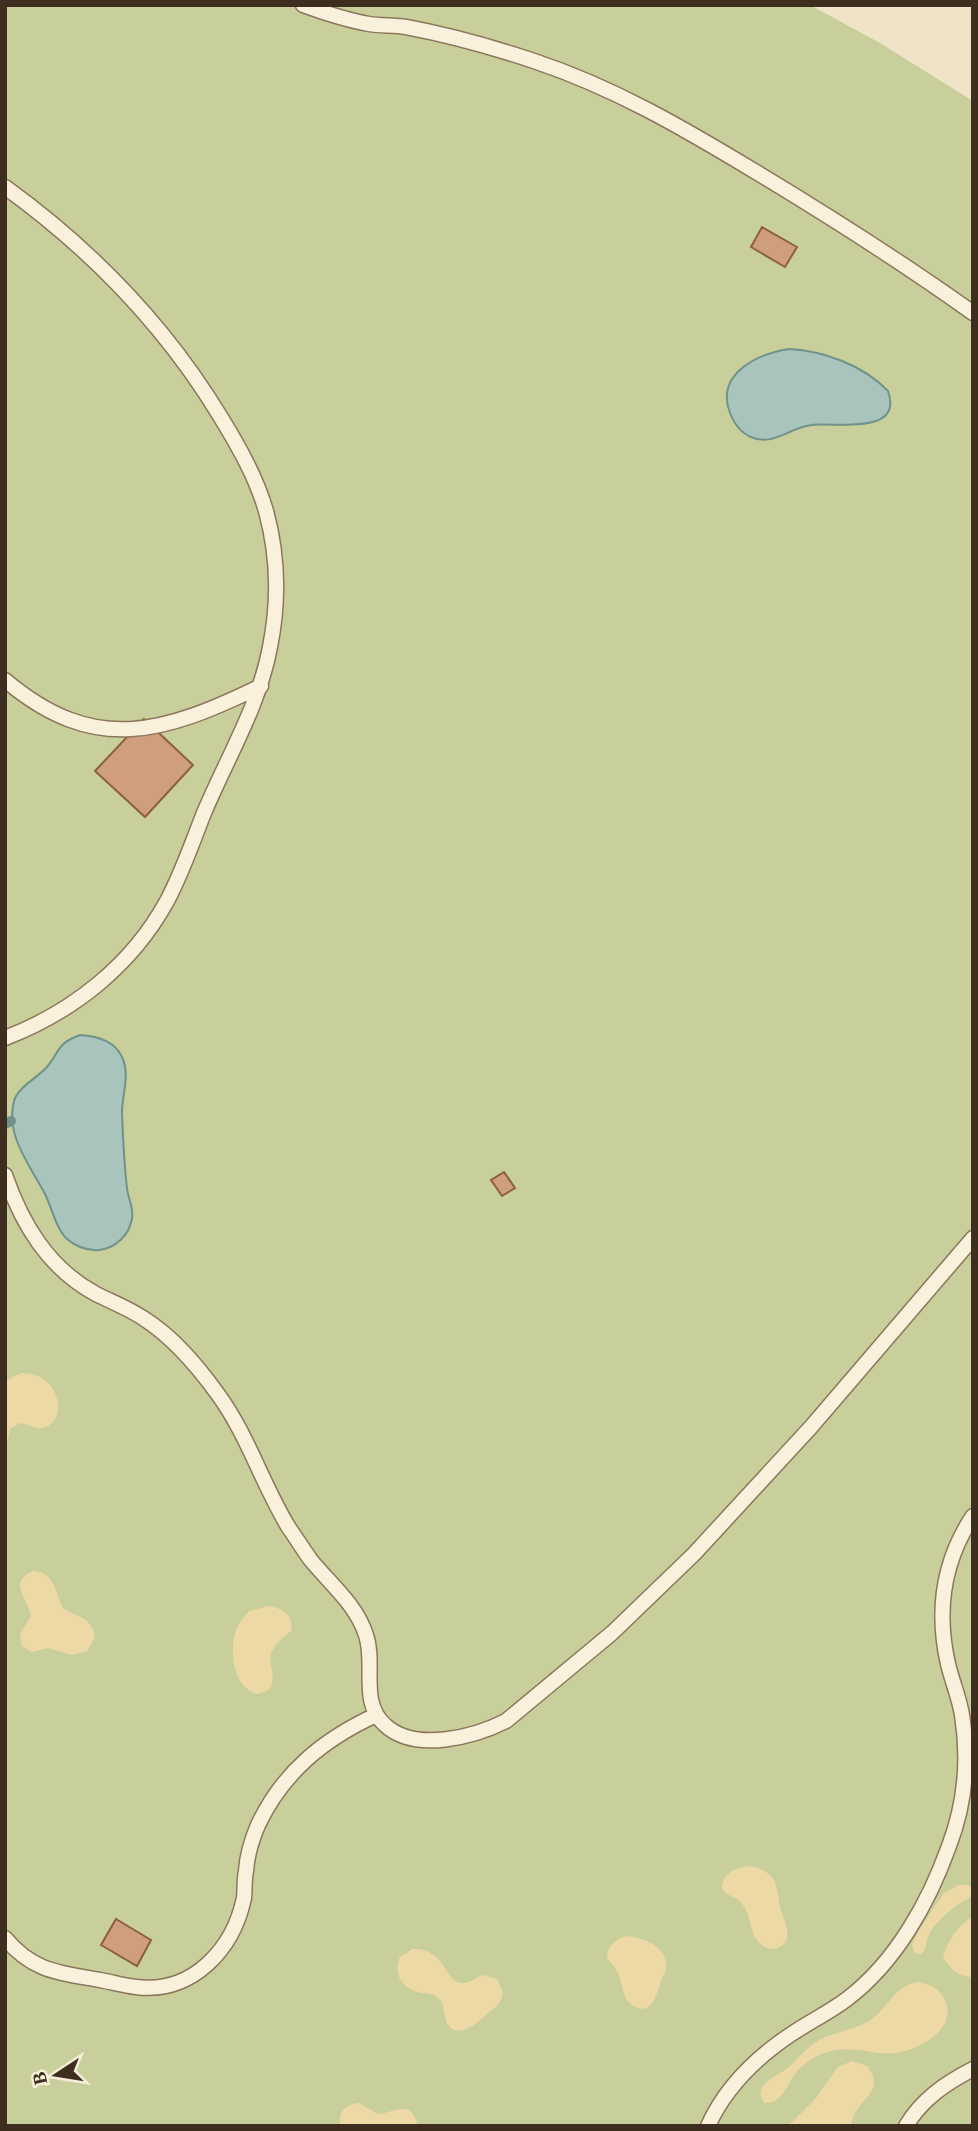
<svg xmlns="http://www.w3.org/2000/svg" width="978" height="2131" viewBox="0 0 978 2131" font-family="Spectral,serif">
  <style>
    .green { fill: #c9cf9b }
    .sand { fill: #ecd9a5 }
    .water { fill: #a9c4bc; stroke: #6f938a; stroke-width: 2 }
    .lines { fill: none; stroke-linecap: round; stroke-linejoin: round }
    .stream { stroke: #6f938a; stroke-width: 10 }
    .building { fill: #cf9f7d; stroke: #8d5f41; stroke-width: 2 }
    .service-casing { stroke: #8d765c; stroke-width: 17 }
    .service { stroke: #faf1dc; stroke-width: 14 }
  </style>
  <rect width="100%" height="100%" fill="#f0e4c8"/>
  <path class="green" d="M5 5H810L880 43 973 101V2126H5Z"/>
  <path class="sand" d="M22 1373C62 1373 69 1423 42 1428 34 1429 28 1424 20 1423L10 1429 5 1454V1381Z
    M33 1571C55 1572 55 1593 63 1608 78 1619 91 1615 95 1638L87 1651 72 1655 48 1648 32 1652 22 1646 20 1634 31 1616C28 1600 7 1581 33 1571Z
    M268 1606C283 1608 294 1615 291 1631L276 1644 270 1655C270 1671 281 1689 258 1694 233 1688 229 1652 236 1630 239 1623 244 1617 249 1611Z
    M752 1866C779 1875 776 1884 780 1907 783 1919 795 1937 780 1947 776 1949 770 1950 765 1947 748 1938 753 1918 743 1905 738 1897 728 1897 722 1889 722 1872 737 1867 752 1866Z
    M959 1885H968L973 1889V1896C957 1904 938 1918 930 1933 925 1941 928 1947 922 1954L914 1953 912 1945 917 1933 944 1893Z
    M973 1917V1977C958 1976 950 1970 943 1957 949 1940 956 1926 973 1917Z
    M625 1936C642 1937 665 1945 666 1964 667 1972 662 1977 660 1984 656 1997 650 2017 632 2005 618 1995 627 1976 607 1959 607 1947 613 1941 625 1936Z
    M413 1949C446 1948 444 1982 462 1983 470 1984 475 1977 483 1975L497 1979 503 1992C501 2006 493 2008 484 2017 473 2027 451 2042 445 2017 443 2009 445 2003 437 1997 432 1993 428 1994 422 1993 403 1990 392 1974 400 1957Z
    M918 1982C929 1984 939 1988 944 1998 960 2028 919 2051 894 2053 866 2055 849 2042 819 2055 811 2059 803 2065 797 2071 786 2084 784 2104 764 2103 753 2087 771 2078 782 2072 796 2063 804 2049 819 2040 835 2032 854 2030 869 2021 888 2009 894 1985 918 1982Z
    M852 2061 867 2066C889 2094 853 2099 851 2126H788L816 2098 838 2067Z
    M359 2103 378 2114C395 2113 411 2098 418 2126H340C338 2112 345 2104 359 2103Z"/>
  <path class="water" d="M789 349C824 351 863 365 888 391 904 436 834 422 812 425 790 427 773 447 751 437 741 433 734 423 730 413 715 374 757 354 789 349Z
    M80 1035C96 1036 113 1040 121 1055 131 1073 122 1094 122 1113 123 1138 124 1163 127 1188 128 1199 134 1207 132 1219 129 1235 116 1248 99 1250 87 1251 74 1246 65 1237 55 1226 52 1208 45 1194 30 1165 5 1136 14 1101 18 1087 37 1078 47 1067 61 1050 56 1044 80 1035Z"/>
  <g class="lines">
    <path class="stream" d="M5 1124 11 1121"/>
  </g>
  <path class="building" d="M762 227 797 247 785 267 751 247Z
    M144 719 193 765 145 817 95 771Z
    M504 1172 515 1188 502 1196 491 1180Z
    M116 1919 151 1940 137 1966 101 1945Z"/>
  <g class="lines">
    <g class="service-casing">
      <path id="service" d="M303 5C325 13 346 20 369 24 381 26 394 25 406 27 449 35 492 47 534 61 615 88 683 128 756 172 829 216 903 263 973 313
        M5 187C92 250 164 324 220 416 239 447 256 477 266 511 278 555 279 602 270 647 259 706 227 758 204 813 192 843 182 873 167 901 132 965 73 1012 5 1038
        M5 680C95 756 164 733 261 686
        M5 1175C22 1224 48 1268 96 1294 112 1302 128 1308 143 1318 173 1337 196 1364 217 1393 248 1435 262 1484 289 1528 296 1538 303 1549 310 1559 330 1584 356 1604 366 1635 376 1665 359 1702 385 1725 415 1753 474 1737 506 1721L612 1633 694 1554 811 1427 973 1238
        M5 1938C33 1972 60 1973 100 1980 112 1982 124 1986 136 1987 192 1994 233 1950 244 1898 245 1889 244 1880 246 1871 247 1856 252 1839 258 1825 283 1772 324 1739 376 1715
        M708 2126C726 2086 758 2056 793 2033 811 2021 830 2012 847 1999 896 1962 929 1902 949 1846 965 1804 969 1759 962 1715 959 1697 952 1681 948 1664 936 1611 943 1561 973 1516
        M906 2126C922 2099 946 2083 973 2069"/>
    </g>
    <use href="#service" class="service"/>
  </g>
  <rect width="978" height="2131" fill="none" stroke="#3d2e20" stroke-width="14"/>
  <g transform="translate(56 2075) rotate(258)" stroke="#f7eed8" stroke-width="5" paint-order="stroke">
  <path d="M0-5L12 26L0 18L-12 26Z" fill="#3d2e20"/>
  <text y="-10" font-size="19" font-weight="bold" text-anchor="middle" fill="#3d2e20">B</text>
  </g>
</svg>
